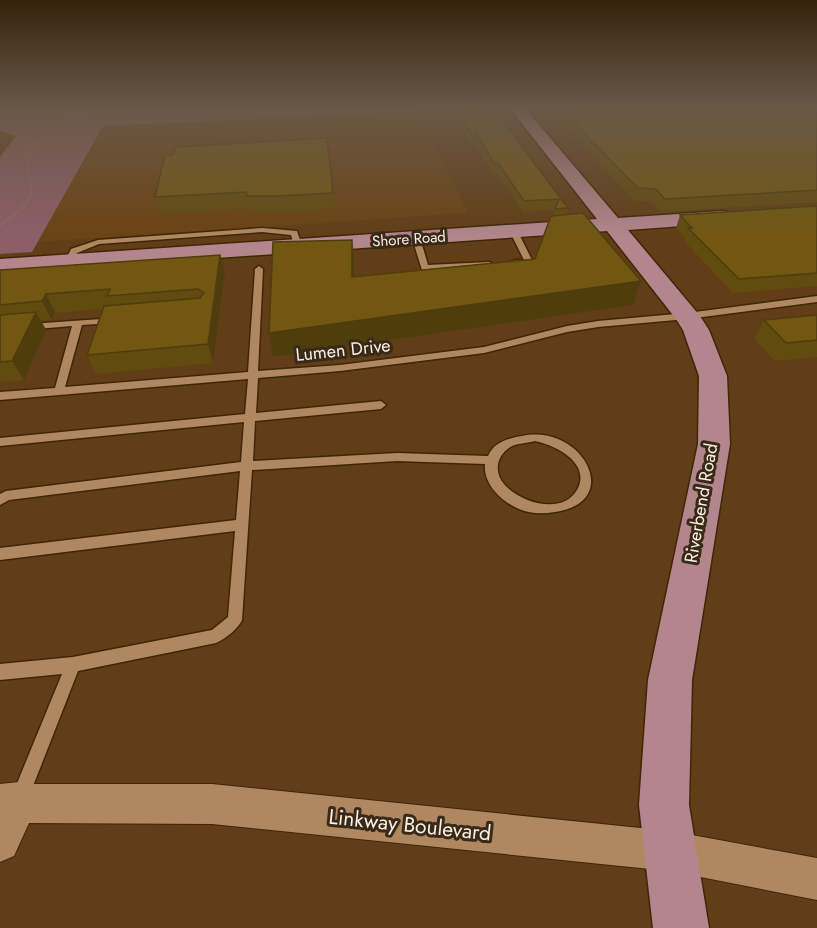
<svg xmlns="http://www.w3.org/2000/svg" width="817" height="928" viewBox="0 0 817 928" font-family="Jost,sans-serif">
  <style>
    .built { fill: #6b4314 }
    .green { fill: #8c5f68 }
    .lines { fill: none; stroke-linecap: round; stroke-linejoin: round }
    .lane-casing { stroke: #402608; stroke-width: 3 }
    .street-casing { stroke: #402608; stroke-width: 2 }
    .secondary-casing { stroke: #402608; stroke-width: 3 }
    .path { stroke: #927658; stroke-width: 2; stroke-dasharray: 1.5 1.5; stroke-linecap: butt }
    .lane { fill: #af8861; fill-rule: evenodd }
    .street { fill: #af8861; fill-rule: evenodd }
    .secondary { fill: #b2868c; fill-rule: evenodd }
    .wall { fill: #614b0f }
    .shaded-wall { fill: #4f3d0d }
    .building { fill: #715712; stroke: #4f3d0d; stroke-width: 1.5 }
    .labels { text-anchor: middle; stroke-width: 6; stroke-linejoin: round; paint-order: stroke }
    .far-street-label { font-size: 15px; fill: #fcefe3; stroke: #392919 }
    .street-label { font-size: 18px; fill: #fcefe3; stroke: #392919 }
    .near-street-label { font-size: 21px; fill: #fcefe3; stroke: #392919 }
  </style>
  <rect width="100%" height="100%" fill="#613e17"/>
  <path class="built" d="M418 111 468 213 37 242 103 126Z"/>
  <path class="green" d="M0 107H416L418 111 103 126 32 252 0 254V157L16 136 0 131Z"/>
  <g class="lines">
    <g class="lane-casing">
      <path id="lane" d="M262 228 297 231 302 246 295 248 291 235 262 232 99 244 77 253 72 263 65 261 71 249 98 240Z
        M511 230 518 232 533 262 532 264H515L511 262 515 260H524L510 232Z
        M413 236 420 238 428 265 489 262 493 264 489 266 422 270 412 238Z
        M259 266 263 269 258 371 340 365 484 347 567 326 598 321 687 313 817 296V302L687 319 598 327 567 332 484 353 340 371 258 378 256 413 381 401 386 405 381 409 255 421 253 461 397 453 488 456C494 442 509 438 522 436 582 423 625 502 555 512 543 514 531 514 519 509 502 502 483 484 485 464L397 461 252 470 242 620C238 629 225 639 216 643L78 671 26 804 20 807 14 804 11 798 62 674 0 680V664L73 657 212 630 228 617 235 531 0 560V548L236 520 240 471 9 500 0 505V494L6 491 241 462 244 422 0 446V438L245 414 248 379 0 400V392L55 388 72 326 0 332V326L116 318V322L113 323 82 325 65 387 248 372 255 269ZM535 441C555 445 592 463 577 490 562 516 519 502 504 484 493 471 497 454 512 446 519 443 528 443 535 441Z"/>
    </g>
    <g class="street-casing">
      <path id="street" d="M19 782 24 784H212L670 831 817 858V900L670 871 212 824 29 823 14 856 0 862V784Z"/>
    </g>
    <g class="secondary-casing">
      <path id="secondary" d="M509 107H524L618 218 723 211 730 213 733 217 730 221 723 223 628 230 700 316 709 330 727 376 730 444 692 680 689 805 709 928H653L639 805 648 680 698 444 699 376 683 330 676 319 607 231 0 273V259L597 219Z"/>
    </g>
    <path class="path" d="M0 225C11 217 33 204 31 188 30 179 27 170 28 161 34 129 78 115 104 107"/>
    <use href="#lane" class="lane"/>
    <use href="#street" class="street"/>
    <use href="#secondary" class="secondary"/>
  </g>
  <path class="wall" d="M450 107H492L568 208 567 215 641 281 633 305 273 357 352 240 354 276 535 259 554 215 555 210 523 212 497 173 493 174 475 143H471Z
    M546 107H817V202L661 212 652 201H635Z
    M327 138 334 209 280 213H250L249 209 160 214 155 197Z
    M817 206V286L733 293 684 241 685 238 676 228 680 215Z
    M220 255 225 272 213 363 96 374 87 355 103 309 55 313 51 319 41 320 46 330 24 380 0 382V270Z
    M817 315V357L775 361 754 339 764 320Z"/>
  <path class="shaded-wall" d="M352 240 354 262V300L352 277Z
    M220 255 225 272 213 363 208 344Z
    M641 281 633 305 273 357 269 333Z
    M46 294 55 313 51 319 42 301Z
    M36 312 46 330 24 380 12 361Z"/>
  <path class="building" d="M455 107H492L568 208 555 209 559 199 524 201 498 163H494L476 133 472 134Z
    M558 107H817V190L665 199 656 189 638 188Z
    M327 138 333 193 277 196H247L246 192 155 197 165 155H173L176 147Z
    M817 206V273L739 279 688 228H692L680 215Z
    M583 213 641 281 269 333 273 242 352 240V277L535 259 551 216Z
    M220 255 208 344 87 355 104 306 200 298 204 293 198 289 107 296 110 289 46 294 42 301 0 305V270Z
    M36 312 12 361 0 362V315Z
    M817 315V340L786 343 764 320Z"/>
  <linearGradient id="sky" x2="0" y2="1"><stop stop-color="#35220d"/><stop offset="0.45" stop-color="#6a5847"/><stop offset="1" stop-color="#6a5847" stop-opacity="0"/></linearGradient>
  <rect width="817" height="237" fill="url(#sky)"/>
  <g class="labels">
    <g class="far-street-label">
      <text transform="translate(409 239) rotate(-4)" y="5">Shore Road</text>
    </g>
    <g class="street-label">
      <text transform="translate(343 350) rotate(-6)" y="6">Lumen Drive</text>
      <text transform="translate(701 503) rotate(-80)" y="6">Riverbend Road</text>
    </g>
    <g class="near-street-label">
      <text transform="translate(410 825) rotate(6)" y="7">Linkway Boulevard</text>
    </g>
  </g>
</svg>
